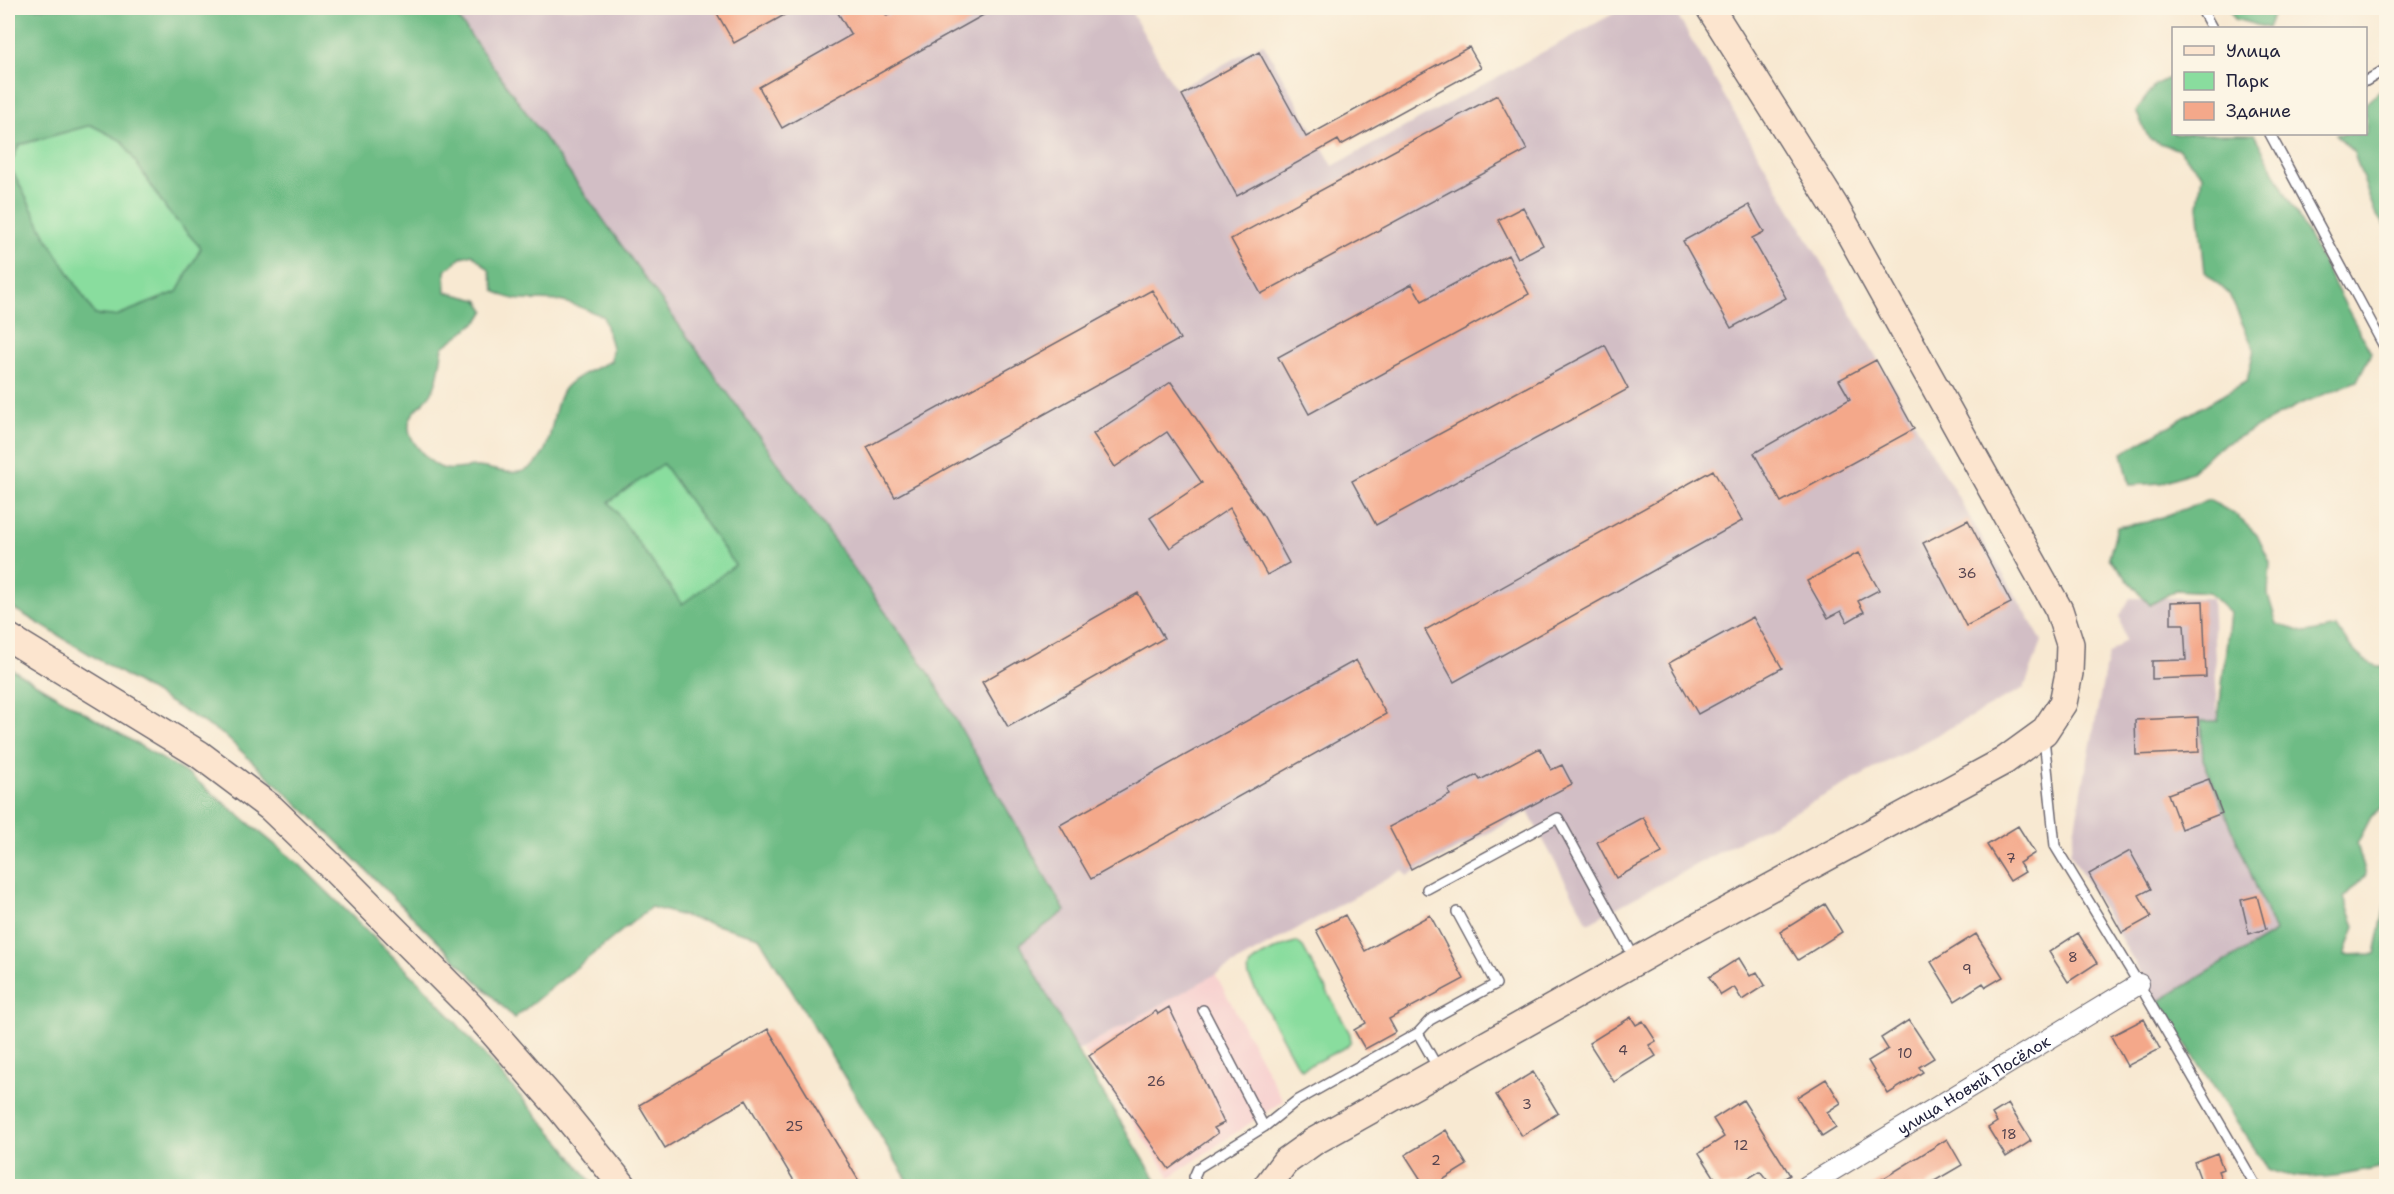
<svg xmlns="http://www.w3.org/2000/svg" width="2394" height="1194" viewBox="0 0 2394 1194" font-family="'Shantell Sans',sans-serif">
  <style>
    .built { fill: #f7d0cf }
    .industrial { fill: #d2bec5 }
    .green { fill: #89dd9e; stroke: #56806c; stroke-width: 1.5 }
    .forest { fill: #6ebc85; stroke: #486f60; stroke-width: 1.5; fill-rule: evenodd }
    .building { fill: #f4a88a }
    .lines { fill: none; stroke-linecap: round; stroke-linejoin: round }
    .service-casing { stroke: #6d6870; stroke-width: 12 }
    .minor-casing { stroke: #6d6870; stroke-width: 22 }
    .secondary-casing { stroke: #6d6870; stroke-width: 30 }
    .service { stroke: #fff; stroke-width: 9 }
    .minor { stroke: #fff; stroke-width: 20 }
    .secondary { stroke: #fce5cf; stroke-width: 27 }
    .labels { text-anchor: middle; stroke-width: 5; stroke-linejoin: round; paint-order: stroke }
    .number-label { font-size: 14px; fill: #56444f }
    .street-label { font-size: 16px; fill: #22223b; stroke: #fcf5e5 }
  </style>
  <rect width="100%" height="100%" fill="#fcf5e5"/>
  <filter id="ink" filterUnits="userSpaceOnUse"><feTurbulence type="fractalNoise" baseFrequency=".0167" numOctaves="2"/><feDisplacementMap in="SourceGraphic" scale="12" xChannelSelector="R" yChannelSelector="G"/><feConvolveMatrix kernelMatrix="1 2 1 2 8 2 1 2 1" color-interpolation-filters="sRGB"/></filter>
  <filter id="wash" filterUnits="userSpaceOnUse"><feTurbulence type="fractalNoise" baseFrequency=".008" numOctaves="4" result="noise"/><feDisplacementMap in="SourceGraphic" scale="24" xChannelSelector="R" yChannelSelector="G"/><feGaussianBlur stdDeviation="1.35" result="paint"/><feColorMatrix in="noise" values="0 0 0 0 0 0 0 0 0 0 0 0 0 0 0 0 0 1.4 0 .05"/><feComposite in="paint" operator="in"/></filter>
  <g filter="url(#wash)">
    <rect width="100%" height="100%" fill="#f8e9d2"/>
    <path class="built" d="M1215 973 1283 1101 1170 1177 1082 1049Z"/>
    <path class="industrial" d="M451 8H1129L1176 90 1263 43 1333 166 1624 8H1673L2042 641 2024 688 1588 923 1528 812 1407 876 1403 870 1077 1051 1020 943 1065 911 929 673Z
      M2130 598H2212L2218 722 2201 721 2203 759 2275 932 2158 1002 2070 853 2108 655 2125 640 2120 616Z"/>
    <path class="green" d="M91 125 122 140 167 210 201 248 177 292 116 316 95 315 45 235 10 166 19 145Z
      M663 463 736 566 682 604 609 502Z
      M1297 942 1303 947 1350 1034 1351 1041 1346 1047 1302 1069 1296 1063 1249 977C1248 971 1248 967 1252 963 1260 956 1287 943 1297 942Z"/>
    <path class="forest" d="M8 8H451L929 673 1065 911 1020 944 1077 1051 1160 1186H911L759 937 651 907 514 1018 333 837 224 735 8 605ZM91 125 122 141 167 210 201 248 177 292 116 316 95 315 45 235 10 166 19 145ZM472 254 489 270 495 291C516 305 535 298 559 301 573 303 589 311 603 316L612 347 611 361C597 368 574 376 564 389 550 410 555 447 534 465 516 480 496 468 477 467 466 467 455 471 445 469 431 466 407 440 409 425 409 412 426 403 432 392 439 381 440 361 443 347L479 320 485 310 478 300 446 292 445 271 462 257ZM663 464 735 565 682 604 609 502Z
      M2228 8H2276L2268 28 2235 19Z
      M2173 76 2174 134H2254L2371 353 2357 381 2298 405 2214 450 2191 472 2161 483 2130 485 2122 453 2247 381 2254 349 2229 294 2205 272 2198 206 2202 175 2179 150 2149 139 2136 111 2155 85Z
      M2386 86V228L2375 213 2354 153 2336 134H2366V103Z
      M2209 500 2236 515 2257 535 2270 563 2268 595 2277 624 2306 633 2337 627C2349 646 2361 666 2386 667V763L2383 770 2386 778V804L2371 817 2357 844 2366 875 2344 898 2355 926 2345 955 2375 954 2386 901V1166C2348 1175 2305 1185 2268 1169L2158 1002 2275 932 2203 759 2201 721H2218L2230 613 2208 592 2176 590 2150 605 2109 558 2117 527 2148 522Z
      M8 667 191 776 300 865 430 993 562 1144 594 1186H8Z"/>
    <g id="blocks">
      <path class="building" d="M714 8H797L734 43Z
        M835 8H882L887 16 901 8H996L782 128 759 87 851 35Z
        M1469 47 1481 68 1341 145 1338 140 1237 196 1182 95 1259 52 1306 137Z
        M1497 95 1527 150 1261 294 1231 239Z
        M1749 205 1764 232 1752 238 1786 298 1731 328 1683 241Z
        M1523 207 1543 245 1518 258 1498 220Z
        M1508 255 1529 294 1309 414 1278 357 1412 284 1422 301Z
        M1152 290 1180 339 895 497 867 447Z
        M1605 345 1628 389 1376 525 1352 481Z
        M1876 360 1914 429 1781 502 1754 453 1850 399 1839 380Z
        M1171 382 1264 517 1289 563 1267 575 1230 508 1170 548 1150 518 1202 483 1167 432 1115 467 1093 434Z
        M1713 470 1742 521 1454 682 1425 630Z
        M1968 520 2011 603 1966 626 1923 543Z
        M1858 553 1879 590 1858 601 1864 612 1847 622 1841 611 1828 618 1807 581Z
        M1138 593 1164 638 1008 727 982 682Z
        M2203 601 2206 677 2152 679V661L2186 660 2184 624H2171V602Z
        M1753 617 1782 668 1698 714 1669 663Z
        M1356 660 1386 714 1091 879 1060 825Z
        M2198 717 2199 752 2136 755 2135 720Z
        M1540 748 1551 770 1562 765 1572 784 1411 869 1389 827 1450 795 1448 790 1477 775 1480 780Z
        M2209 779 2222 813 2181 829 2168 794Z
        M1643 817 1662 853 1616 878 1597 842Z
        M2018 826 2035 853 2019 863 2025 872 2010 881 1987 845Z
        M2130 851 2151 889 2139 895 2151 917 2122 933 2089 874Z
        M2257 896 2266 929 2249 934 2241 900Z
        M1825 904 1842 932 1798 960 1780 932Z
        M1345 915 1365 951 1430 915 1464 979 1389 1019 1396 1032 1365 1049 1354 1030 1366 1023 1316 930Z
        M2078 933 2097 963 2068 982 2049 952Z
        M1976 934 2003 977 1986 987 1983 983 1955 1001 1931 962Z
        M1739 958 1750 976 1757 972 1765 985 1742 1000 1734 987 1721 995 1709 977Z
        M1169 1007 1224 1123 1214 1128 1218 1133 1169 1169 1089 1056 1156 1011 1158 1014Z
        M1631 1017 1636 1025 1643 1021 1656 1041 1649 1045 1656 1056 1614 1082 1589 1043Z
        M2144 1019 2160 1049 2127 1066 2111 1036Z
        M1909 1020 1934 1058 1919 1067 1923 1072 1888 1094 1868 1061 1888 1049 1881 1038Z
        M768 1029 862 1186H797L746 1100 665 1148 639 1105Z
        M1533 1072 1558 1113 1522 1136 1496 1095Z
        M1826 1079 1841 1103 1827 1112 1836 1127 1822 1136 1797 1097Z
        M1743 1100 1790 1175 1772 1186 1760 1171 1736 1186H1720L1699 1153 1724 1137 1713 1119Z
        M2008 1104 2031 1141 2006 1157 1988 1128 1997 1122 1992 1114Z
        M1446 1130 1467 1165 1433 1186H1425L1405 1155Z
        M1947 1139 1962 1165 1926 1186H1871Z
        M2217 1153 2223 1169 2218 1171 2224 1186H2203L2194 1162Z"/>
    </g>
  </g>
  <g filter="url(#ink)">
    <use href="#blocks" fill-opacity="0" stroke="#6d6870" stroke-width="1.5"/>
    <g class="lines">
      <g class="service-casing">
        <path id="service" d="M2201 8 2212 28
          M2366 81 2386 69
          M2270 134 2386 350
          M2044 738 2055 846 2139 984 2256 1186
          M1427 889 1558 818 1635 959
          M1203 1010 1264 1127
          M1418 1033 1430 1020 1496 984 1457 912
          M1197 1186 1194 1177 1198 1168 1264 1127 1295 1102 1418 1033 1439 1070"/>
      </g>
      <g class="minor-casing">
        <g id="minor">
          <path id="s1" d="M1807 1186 2139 984"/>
        </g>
      </g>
      <g class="secondary-casing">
        <path id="secondary" d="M8 637 199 754 271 808 329 864 470 1006 559 1107 623 1186
          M1267 1186 1285 1162 1313 1142 1679 937 2004 761 2044 732 2063 703 2069 673 2070 644 2059 610 1835 207 1710 8"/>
      </g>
      <use href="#service" class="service"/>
      <use href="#minor" class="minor"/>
      <use href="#secondary" class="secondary"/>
    </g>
  </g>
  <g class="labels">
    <g class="number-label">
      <text x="1967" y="578">36</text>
      <text x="2011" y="863">7</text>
      <text x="2073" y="962">8</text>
      <text x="1967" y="974">9</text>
      <text x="1623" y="1055">4</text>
      <text x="1905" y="1058">10</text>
      <text x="1156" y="1086">26</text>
      <text x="1527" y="1109">3</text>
      <text x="794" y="1131">25</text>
      <text x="2009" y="1139">18</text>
      <text x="1741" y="1150">12</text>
      <text x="1436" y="1165">2</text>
    </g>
    <g class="street-label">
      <text dy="6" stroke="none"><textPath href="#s1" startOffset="195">улица Новый Посёлок</textPath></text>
    </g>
  </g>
  <rect width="2394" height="1194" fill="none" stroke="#fcf5e5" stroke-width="30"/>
  <rect x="2172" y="27" width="195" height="108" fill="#fcf5e5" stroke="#a5a1a1" stroke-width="1.5"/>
  <rect x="2184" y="46" width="30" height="9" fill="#fce5cf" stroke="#a5a1a1" stroke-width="1.5"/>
  <text x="2226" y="57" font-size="18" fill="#22223b">Улица</text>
  <rect x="2184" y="72" width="30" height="18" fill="#89dd9e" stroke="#a5a1a1" stroke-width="1.5"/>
  <text x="2226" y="87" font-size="18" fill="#22223b">Парк</text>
  <rect x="2184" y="102" width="30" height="18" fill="#f4a88a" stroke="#a5a1a1" stroke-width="1.5"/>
  <text x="2226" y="117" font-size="18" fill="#22223b">Здание</text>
</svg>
